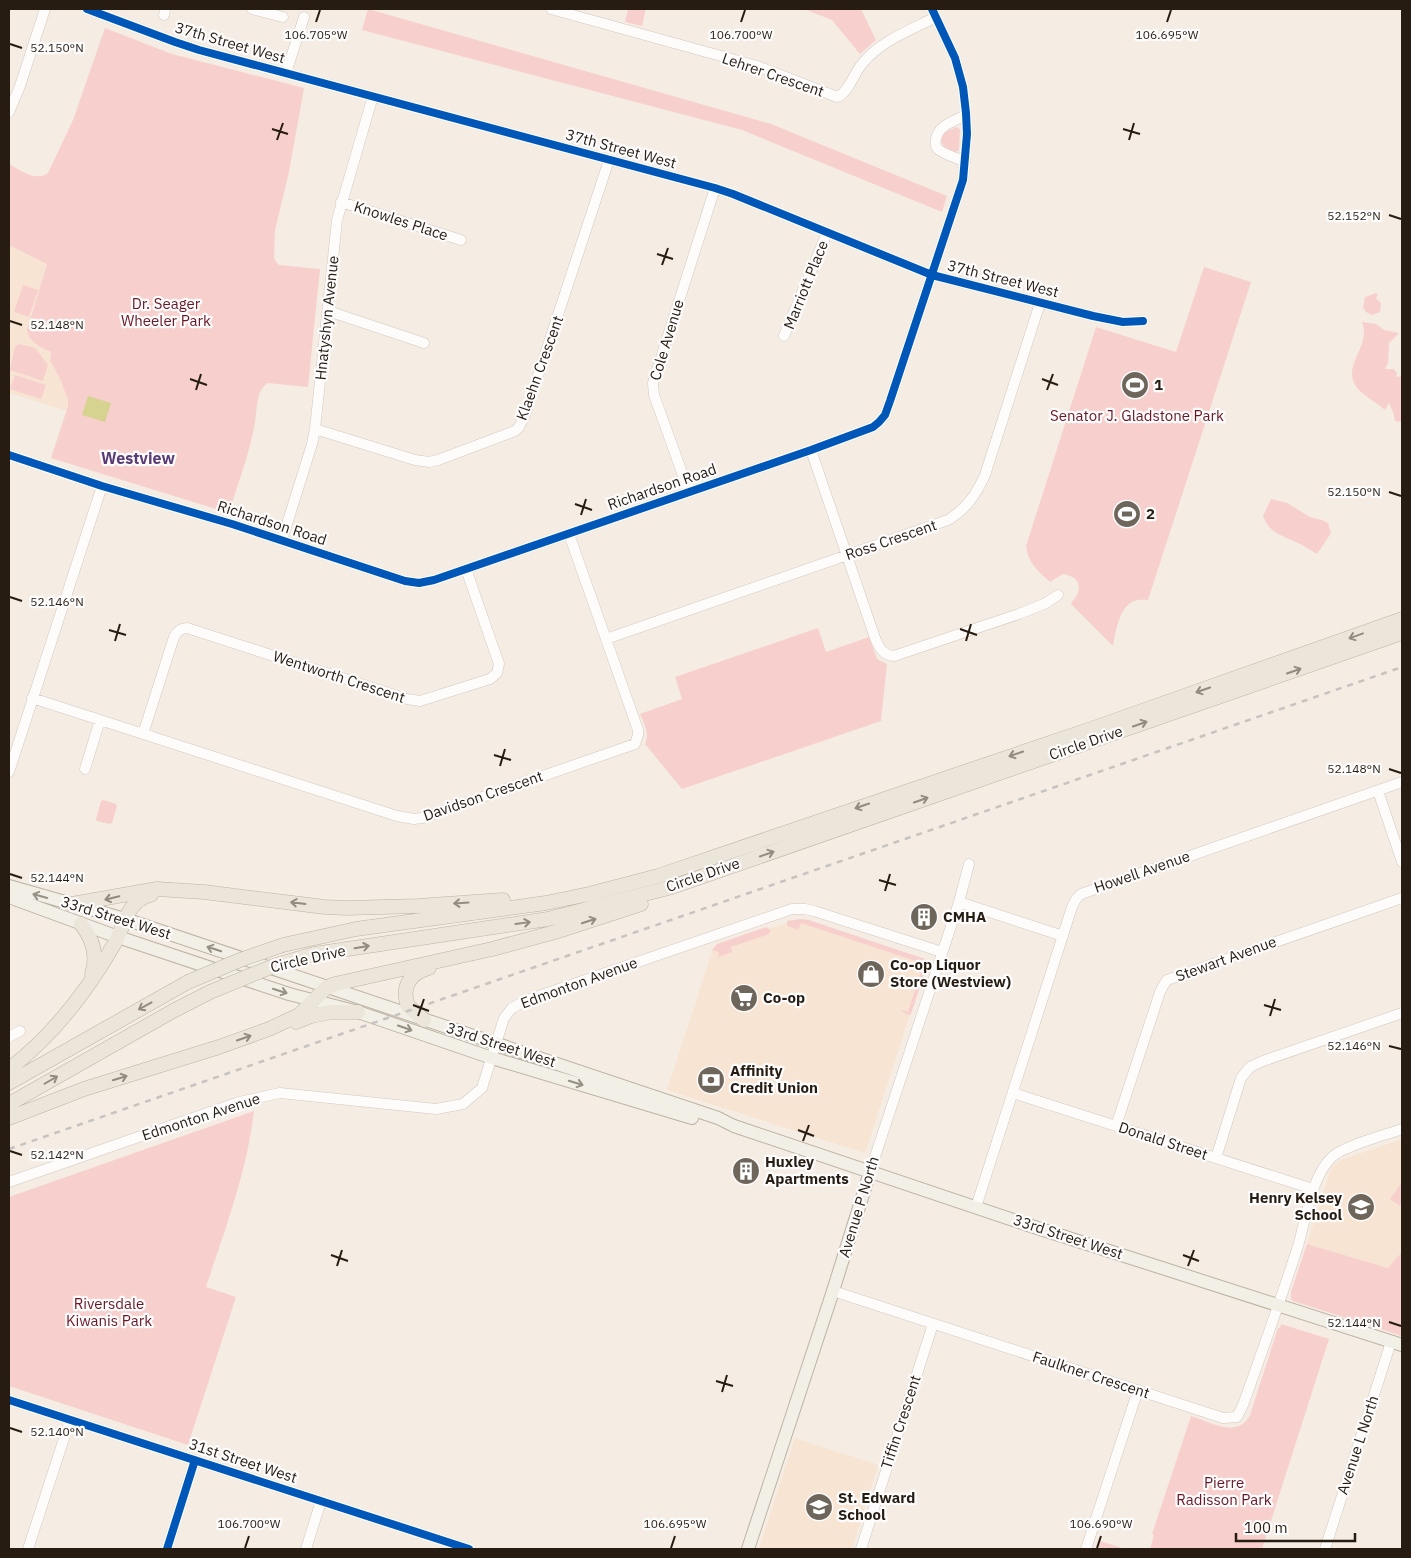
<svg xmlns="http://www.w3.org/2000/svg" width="1411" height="1558" viewBox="0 0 1411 1558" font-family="'IBM Plex Sans',sans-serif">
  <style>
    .built { fill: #f8e4d2 }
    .green { fill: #f7d0ce }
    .water { fill: #d6d290 }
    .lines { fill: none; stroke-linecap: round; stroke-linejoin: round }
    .minor-casing { stroke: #d2c8bf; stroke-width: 11 }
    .major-casing { stroke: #bcb3a4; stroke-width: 14 }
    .highway-casing { stroke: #bcb3a4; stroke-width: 15 }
    .minor { stroke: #fefcfb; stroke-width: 10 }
    .major { stroke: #f2efe7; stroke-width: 12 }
    .highway { stroke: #ece5da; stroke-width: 14 }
    .rail { stroke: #c6c3c1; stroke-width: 2.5; stroke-dasharray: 6 6; stroke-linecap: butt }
    .highway-bridge-casing { stroke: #bcb3a4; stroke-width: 15; stroke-linecap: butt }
    .highway-bridge { stroke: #ece5da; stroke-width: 14 }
    .cycleway-casing { stroke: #fcfcfc; stroke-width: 11 }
    .cycleway { stroke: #0057b8; stroke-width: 8 }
    .oneway { stroke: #938b80 }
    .oneway2 { stroke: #969087 }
    .ticks { fill: none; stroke: #261c12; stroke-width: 2 }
    .labels { text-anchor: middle; stroke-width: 4.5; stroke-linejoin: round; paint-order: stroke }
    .street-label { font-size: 15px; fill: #261c12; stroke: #fcfcfc }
    .park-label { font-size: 15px; fill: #691725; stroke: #fcfcfc }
    .poi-label { font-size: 15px; font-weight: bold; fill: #261c12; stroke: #fcfcfc; text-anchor: start }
    .neighbourhood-label { font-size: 16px; font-weight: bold; fill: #5a3b75; stroke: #fcfcfc }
    .ticks-label { font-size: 12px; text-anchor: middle; fill: #261c12; stroke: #fcfcfc; stroke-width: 4.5; stroke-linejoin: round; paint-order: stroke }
  </style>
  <rect width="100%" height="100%" fill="#f5ece3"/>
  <path class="built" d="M9 245 47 263 27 330 31 340 51 352 50 360 61 381 68 400 67 411 9 393Z
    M798 920 923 958 926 965 865 1153 667 1090 713 949 720 944Z
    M1402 1139V1252L1388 1268 1307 1244 1330 1171 1333 1166 1341 1160Z
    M795 1438 878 1465 852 1549H759Z"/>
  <path class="green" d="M368 9 771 124 947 196 942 212 742 130 362 30Z
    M628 9H646L642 26 625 22Z
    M804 9H861L876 40 860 54 832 20Z
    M105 28 172 54 304 88 289 172 275 230 274 257 276 262 279 265 320 269 308 387 268 383C256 389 257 411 255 422 250 453 238 483 229 513L51 458 68 406V400L61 381 50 360 51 352C41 347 29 343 27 330L47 264 9 245V164C20 170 36 182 48 173L73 120Z
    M956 127 960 129 959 150 956 152 944 147 941 141 944 133Z
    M1204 267 1251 282 1148 600C1143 600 1137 599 1132 602 1118 610 1116 632 1113 646L1072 605 1071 603C1083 590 1082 577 1063 574L1050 582C1038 571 1028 563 1026 546L1096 327 1176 352Z
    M23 285 38 290 29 317 14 312Z
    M1376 293 1378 295 1376 298 1381 303 1380 312 1372 315 1366 312 1363 307 1365 297Z
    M1362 322 1376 324 1384 330 1399 333 1389 343 1388 363 1385 369H1394L1397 373 1396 377 1402 376V422L1395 421 1393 412 1389 403 1385 410C1377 403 1363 395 1357 388 1340 364 1372 348 1362 322Z
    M19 344 35 348 48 365 43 381 10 370 15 347Z
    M15 375 46 385 41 399 10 389Z
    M1271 499 1287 503 1310 517 1322 520 1328 523 1331 533 1317 554C1310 550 1303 545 1296 542 1282 536 1268 532 1263 516Z
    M818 628 826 652 869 637 877 659 887 664 881 721 682 789 645 744C650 734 644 723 640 714L682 699 675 677Z
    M103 800 116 804 117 806 112 823 109 824 97 821 96 819 101 801Z
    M800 919 809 920 925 959 927 965 911 1014 909 1015 901 1011 902 1010 908 1012 921 971 914 969 916 961 801 923 798 930 788 926 787 924V921Z
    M766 927 771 930 769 934 731 947 732 952 718 957 719 952 712 950 717 944Z
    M254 1111C247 1172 225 1229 206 1287L236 1297 188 1445 9 1386V1197Z
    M1402 1182V1203L1400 1206 1390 1199Z
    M1307 1244 1388 1268 1402 1252V1336L1293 1301 1291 1299V1292Z
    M1281 1324 1329 1339 1262 1549H1150L1154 1535 1152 1534 1191 1416C1210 1422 1238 1439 1250 1415L1278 1328H1280Z
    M1100 1541 1125 1549H1098Z"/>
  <path class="water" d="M88 396 111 403 105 422 82 415Z"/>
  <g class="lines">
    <g class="minor-casing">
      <path id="minor" d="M87 9 175 42 199 50 715 188 733 194 932 275 1093 316 1123 322 1143 321
        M252 9 283 17
        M551 9 757 66 837 97C848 94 854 73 862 64 880 41 911 30 936 17
        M164 15 165 9
        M286 73 304 17
        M9 112 20 86 45 9
        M965 162C957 158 946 155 939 150 935 147 935 143 936 139 938 125 955 121 966 115
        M341 202 461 240
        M328 311 424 343
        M784 336 827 233
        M315 429 415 460 429 462 438 460 515 431 519 427 525 415 609 160
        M811 450 875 638C879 648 883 655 894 656L1019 614 1046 603 1058 595
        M9 455 102 486 232 524 405 581 419 583 434 580 811 450 865 430 873 427 879 422 885 415 890 401 963 180 967 134 966 113 963 87 955 58 932 9
        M689 492 654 395 653 383 715 188
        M282 540 312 444 315 429 337 220 373 96
        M606 639 948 520C966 509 976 495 985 475L1040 303
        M32 698 397 816 414 819 422 818 635 744 638 735V730L569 534
        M143 734 174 637C177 631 180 629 187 628L407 699 420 701 490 679 497 673 499 664 466 569
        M85 769 100 720
        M9 772 102 486
        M1378 791 1402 862
        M959 902 1063 936
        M9 1037 20 1031
        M1013 1093 1313 1189
        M1116 1126 1160 992 1163 986 1167 980 1402 898
        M1216 1158 1241 1078 1250 1067 1263 1061 1402 1013
        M870 1172 959 902 969 864
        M9 1182 239 1102 280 1093 436 1109 463 1104 482 1088 504 1018 512 1008 527 1000 792 909H805L814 911 942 952
        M976 1207 1072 907 1076 899 1081 894 1402 782
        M833 1291 1223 1418 1237 1417 1243 1405C1262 1352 1281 1299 1298 1246 1306 1219 1311 1177 1332 1157 1343 1146 1386 1135 1402 1129
        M9 1400 469 1549
        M28 1549 70 1420
        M167 1549 195 1460
        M306 1549 321 1501
        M861 1549 933 1324
        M1086 1549 1138 1390
        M1325 1549 1391 1342"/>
    </g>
    <g class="major-casing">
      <path id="major" d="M9 886 125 919 718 1118 734 1126 1028 1225 1402 1345
        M9 897 118 937 289 994 358 1012 492 1058 692 1118
        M748 1549 833 1291 870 1172"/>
    </g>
    <g class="highway-casing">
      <path id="highway" d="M72 904 157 889 204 892 325 907 347 908 418 906 503 900
        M81 924C93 939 98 955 92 974
        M283 945 356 929 546 903 589 894 658 876 1094 728 1402 619
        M314 954 548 919 672 887 1402 633
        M424 1020 408 1006C401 987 410 973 429 968
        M296 1022 311 1016 332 1012H358
        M9 1069C54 1035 88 990 116 941 125 923 128 900 151 895
        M9 1083 188 982
        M9 1104 173 1011 210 992
        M9 1118 84 1089 219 1047 269 1029 299 1015 327 987 335 984 492 949 555 932 641 904"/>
    </g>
    <use href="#minor" class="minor"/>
    <use href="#major" class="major"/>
    <use href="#highway" class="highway"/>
    <path class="rail" d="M9 1149 1402 667"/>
    <g class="highway-bridge-casing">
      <path id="highway-bridge" d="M188 982 240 960 283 945
        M210 992 276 965 314 954"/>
    </g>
    <use href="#highway-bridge" class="highway-bridge"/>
    <g class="cycleway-casing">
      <path id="cycleway" d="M87 9 175 42 199 50 715 188 733 194 932 275 1093 316 1123 322 1143 321
        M9 455 102 486 232 524 405 581 419 583 434 580 811 450 865 430 873 427 879 422 885 415 890 401 963 180 967 134 966 113 963 87 955 58 932 9
        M9 1400 469 1549
        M167 1549 195 1460"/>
    </g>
    <use href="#cycleway" class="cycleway"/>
  </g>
  <defs><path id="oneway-shaft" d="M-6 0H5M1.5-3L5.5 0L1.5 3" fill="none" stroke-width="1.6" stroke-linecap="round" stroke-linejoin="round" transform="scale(1.25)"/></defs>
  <g class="oneway">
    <use href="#oneway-shaft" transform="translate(1356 636) rotate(160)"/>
    <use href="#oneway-shaft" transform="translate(1294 671) rotate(-19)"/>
    <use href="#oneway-shaft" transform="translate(1203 690) rotate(161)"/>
    <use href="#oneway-shaft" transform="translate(1140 724) rotate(-19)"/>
    <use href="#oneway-shaft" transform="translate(1016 754) rotate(161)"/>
    <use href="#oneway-shaft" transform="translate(921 800) rotate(-19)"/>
    <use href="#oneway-shaft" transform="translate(862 806) rotate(161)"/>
    <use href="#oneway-shaft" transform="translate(767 854) rotate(-19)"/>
    <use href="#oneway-shaft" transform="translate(112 898) rotate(167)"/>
    <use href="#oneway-shaft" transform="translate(298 903) rotate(-173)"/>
    <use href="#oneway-shaft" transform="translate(461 903) rotate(176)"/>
    <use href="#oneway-shaft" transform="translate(589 921) rotate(-18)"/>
    <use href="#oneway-shaft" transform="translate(523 923) rotate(-8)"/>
    <use href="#oneway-shaft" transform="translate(362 947) rotate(-9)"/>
    <use href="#oneway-shaft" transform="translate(145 1006) rotate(151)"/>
    <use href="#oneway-shaft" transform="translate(244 1038) rotate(-19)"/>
    <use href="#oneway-shaft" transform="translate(120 1078) rotate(-17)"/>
    <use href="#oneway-shaft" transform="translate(51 1080) rotate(-30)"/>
  </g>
  <g class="oneway2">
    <use href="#oneway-shaft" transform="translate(40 896) rotate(-164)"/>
    <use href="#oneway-shaft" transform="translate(214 949) rotate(-162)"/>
    <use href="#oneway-shaft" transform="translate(280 991) rotate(18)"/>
    <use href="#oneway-shaft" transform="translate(405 1028) rotate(19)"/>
    <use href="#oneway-shaft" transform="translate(576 1083) rotate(17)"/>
  </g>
  <path class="ticks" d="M316 22 320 10M741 22 745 10M1167 22 1171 10M10 44 22 48M272 129 288 134M1123 129 1140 134M277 140 283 123M1129 140 1134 123M1389 215 1401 219M657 254 673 259M662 265 668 248M10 321 22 325M190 379 207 385M1042 379 1058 385M196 390 201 374M1047 390 1053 374M1389 492 1401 496M575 504 592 510M581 515 586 499M10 597 22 601M960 629 977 635M109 630 126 635M115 641 120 624M966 641 971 624M494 755 511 760M500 766 505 749M1389 769 1401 773M10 874 22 878M879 880 896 885M885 891 890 874M413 1005 429 1011M1264 1005 1281 1010M418 1016 424 999M1270 1016 1275 999M1389 1046 1401 1049M798 1130 814 1136M803 1141 809 1125M10 1151 22 1155M331 1255 348 1261M1183 1255 1199 1261M337 1266 342 1250M1188 1266 1194 1250M1389 1322 1401 1326M716 1381 733 1386M722 1392 727 1375M10 1428 22 1432M245 1548 249 1536M671 1548 675 1536M1097 1548 1101 1536"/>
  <defs>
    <g id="stadium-disc" transform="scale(1.4375)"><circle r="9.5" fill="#6e655b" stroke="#fcfcfc"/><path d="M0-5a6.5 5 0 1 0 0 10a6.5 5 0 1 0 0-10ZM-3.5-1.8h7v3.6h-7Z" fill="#fff"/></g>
    <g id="building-disc" transform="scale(1.4375)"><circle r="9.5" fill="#6e655b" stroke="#fcfcfc"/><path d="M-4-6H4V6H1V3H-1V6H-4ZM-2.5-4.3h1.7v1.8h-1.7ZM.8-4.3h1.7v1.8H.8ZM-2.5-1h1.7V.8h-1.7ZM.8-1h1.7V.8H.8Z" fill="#fff"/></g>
    <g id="shop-disc" transform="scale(1.4375)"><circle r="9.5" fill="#6e655b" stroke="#fcfcfc"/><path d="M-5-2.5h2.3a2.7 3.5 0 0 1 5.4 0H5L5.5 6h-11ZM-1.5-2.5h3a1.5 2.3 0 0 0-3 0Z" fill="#fff"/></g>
    <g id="supermarket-disc" transform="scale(1.4375)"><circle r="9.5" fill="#6e655b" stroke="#fcfcfc"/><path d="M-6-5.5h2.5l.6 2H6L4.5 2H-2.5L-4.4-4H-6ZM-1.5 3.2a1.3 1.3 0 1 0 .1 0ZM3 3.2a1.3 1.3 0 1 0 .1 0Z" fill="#fff"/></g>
    <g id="bank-disc" transform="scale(1.4375)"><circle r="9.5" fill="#6e655b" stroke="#fcfcfc"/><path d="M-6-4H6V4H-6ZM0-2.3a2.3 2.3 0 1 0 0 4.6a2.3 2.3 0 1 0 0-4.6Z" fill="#fff"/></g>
    <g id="school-disc" transform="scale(1.4375)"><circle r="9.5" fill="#6e655b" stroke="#fcfcfc"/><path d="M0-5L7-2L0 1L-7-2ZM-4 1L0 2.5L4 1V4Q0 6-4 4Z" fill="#fff"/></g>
  </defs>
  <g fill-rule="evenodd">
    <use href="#stadium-disc" x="1135" y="385"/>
    <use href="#stadium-disc" x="1127" y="514"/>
    <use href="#building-disc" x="924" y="917"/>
    <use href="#shop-disc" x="871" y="974"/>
    <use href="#supermarket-disc" x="744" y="998"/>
    <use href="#bank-disc" x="711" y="1080"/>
    <use href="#building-disc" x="746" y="1171"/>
    <use href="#school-disc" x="1361" y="1207"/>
    <use href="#school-disc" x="819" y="1507"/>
  </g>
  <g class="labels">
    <g class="street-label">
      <text transform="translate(230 43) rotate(16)" y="5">37th Street West</text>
      <text transform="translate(773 75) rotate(19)" y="5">Lehrer Crescent</text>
      <text transform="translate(621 149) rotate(15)" y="5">37th Street West</text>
      <text transform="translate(401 221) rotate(18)" y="5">Knowles Place</text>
      <text transform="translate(1003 279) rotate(14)" y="5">37th Street West</text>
      <text transform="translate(806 285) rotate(-68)" y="5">Marriott Place</text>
      <text transform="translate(327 318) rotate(-84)" y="5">Hnatyshyn Avenue</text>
      <text transform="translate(667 340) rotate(-73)" y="5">Cole Avenue</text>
      <text transform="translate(540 368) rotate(-70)" y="5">Klaehn Crescent</text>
      <text transform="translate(662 487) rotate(-19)" y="5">Richardson Road</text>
      <text transform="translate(272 523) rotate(18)" y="5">Richardson Road</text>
      <text transform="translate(891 540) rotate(-19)" y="5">Ross Crescent</text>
      <text transform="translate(339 677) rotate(18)" y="5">Wentworth Crescent</text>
      <text transform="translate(1086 743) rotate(-19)" y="5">Circle Drive</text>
      <text transform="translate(483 796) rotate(-19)" y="5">Davidson Crescent</text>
      <text transform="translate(1142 872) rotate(-19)" y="5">Howell Avenue</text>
      <text transform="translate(703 875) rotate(-19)" y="5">Circle Drive</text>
      <text transform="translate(116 918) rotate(17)" y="5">33rd Street West</text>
      <text transform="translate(308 959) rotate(-13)" y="5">Circle Drive</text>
      <text transform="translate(1226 959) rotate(-20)" y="5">Stewart Avenue</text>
      <text transform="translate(579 983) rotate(-20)" y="5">Edmonton Avenue</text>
      <text transform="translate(501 1045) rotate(18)" y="5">33rd Street West</text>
      <text transform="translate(201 1117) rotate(-18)" y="5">Edmonton Avenue</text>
      <text transform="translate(1163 1141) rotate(18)" y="5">Donald Street</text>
      <text transform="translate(859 1207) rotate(-73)" y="5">Avenue P North</text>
      <text transform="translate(1068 1237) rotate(18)" y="5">33rd Street West</text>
      <text transform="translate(1091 1375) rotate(18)" y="5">Faulkner Crescent</text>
      <text transform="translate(901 1422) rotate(-72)" y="5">Tiffin Crescent</text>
      <text transform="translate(1358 1445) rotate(-72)" y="5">Avenue L North</text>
      <text transform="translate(243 1461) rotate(18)" y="5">31st Street West</text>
    </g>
    <g class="park-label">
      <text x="166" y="309">Dr. Seager<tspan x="166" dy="17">Wheeler Park</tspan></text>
      <text x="1137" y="421">Senator J. Gladstone Park</text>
      <text x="109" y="1309">Riversdale<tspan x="109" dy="17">Kiwanis Park</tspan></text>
      <text x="1224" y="1488">Pierre<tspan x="1224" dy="17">Radisson Park</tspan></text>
    </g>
    <g class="poi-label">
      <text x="1154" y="390">1</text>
      <text x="1146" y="519">2</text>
      <text x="943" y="922">CMHA</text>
      <text x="890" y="970">Co-op Liquor<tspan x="890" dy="17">Store (Westview)</tspan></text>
      <text x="763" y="1003">Co-op</text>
      <text x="730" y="1076">Affinity<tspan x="730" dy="17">Credit Union</tspan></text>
      <text x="765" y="1167">Huxley<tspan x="765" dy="17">Apartments</tspan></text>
      <text x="1342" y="1203" text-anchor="end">Henry Kelsey<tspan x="1342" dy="17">School</tspan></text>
      <text x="838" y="1503">St. Edward<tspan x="838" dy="17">School</tspan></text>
    </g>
    <g class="neighbourhood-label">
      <text x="138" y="464">Westview</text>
    </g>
  </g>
  <g class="ticks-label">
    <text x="316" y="39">106.705°W</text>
    <text x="741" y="39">106.700°W</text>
    <text x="1167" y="39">106.695°W</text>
    <text x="57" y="52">52.150°N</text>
    <text x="1354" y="220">52.152°N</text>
    <text x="57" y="329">52.148°N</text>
    <text x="1354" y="496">52.150°N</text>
    <text x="57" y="606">52.146°N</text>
    <text x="1354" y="773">52.148°N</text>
    <text x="57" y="882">52.144°N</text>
    <text x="1354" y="1050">52.146°N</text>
    <text x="57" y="1159">52.142°N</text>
    <text x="1354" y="1327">52.144°N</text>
    <text x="57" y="1436">52.140°N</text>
    <text x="249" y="1528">106.700°W</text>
    <text x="675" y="1528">106.695°W</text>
    <text x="1101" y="1528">106.690°W</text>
  </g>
  <rect width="1411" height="1558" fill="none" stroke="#261c12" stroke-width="20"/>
  <path d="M1236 1533v8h119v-8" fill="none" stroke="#261c12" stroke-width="2.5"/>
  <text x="1244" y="1533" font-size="15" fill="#261c12" stroke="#fcfcfc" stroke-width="4" paint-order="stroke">100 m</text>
</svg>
